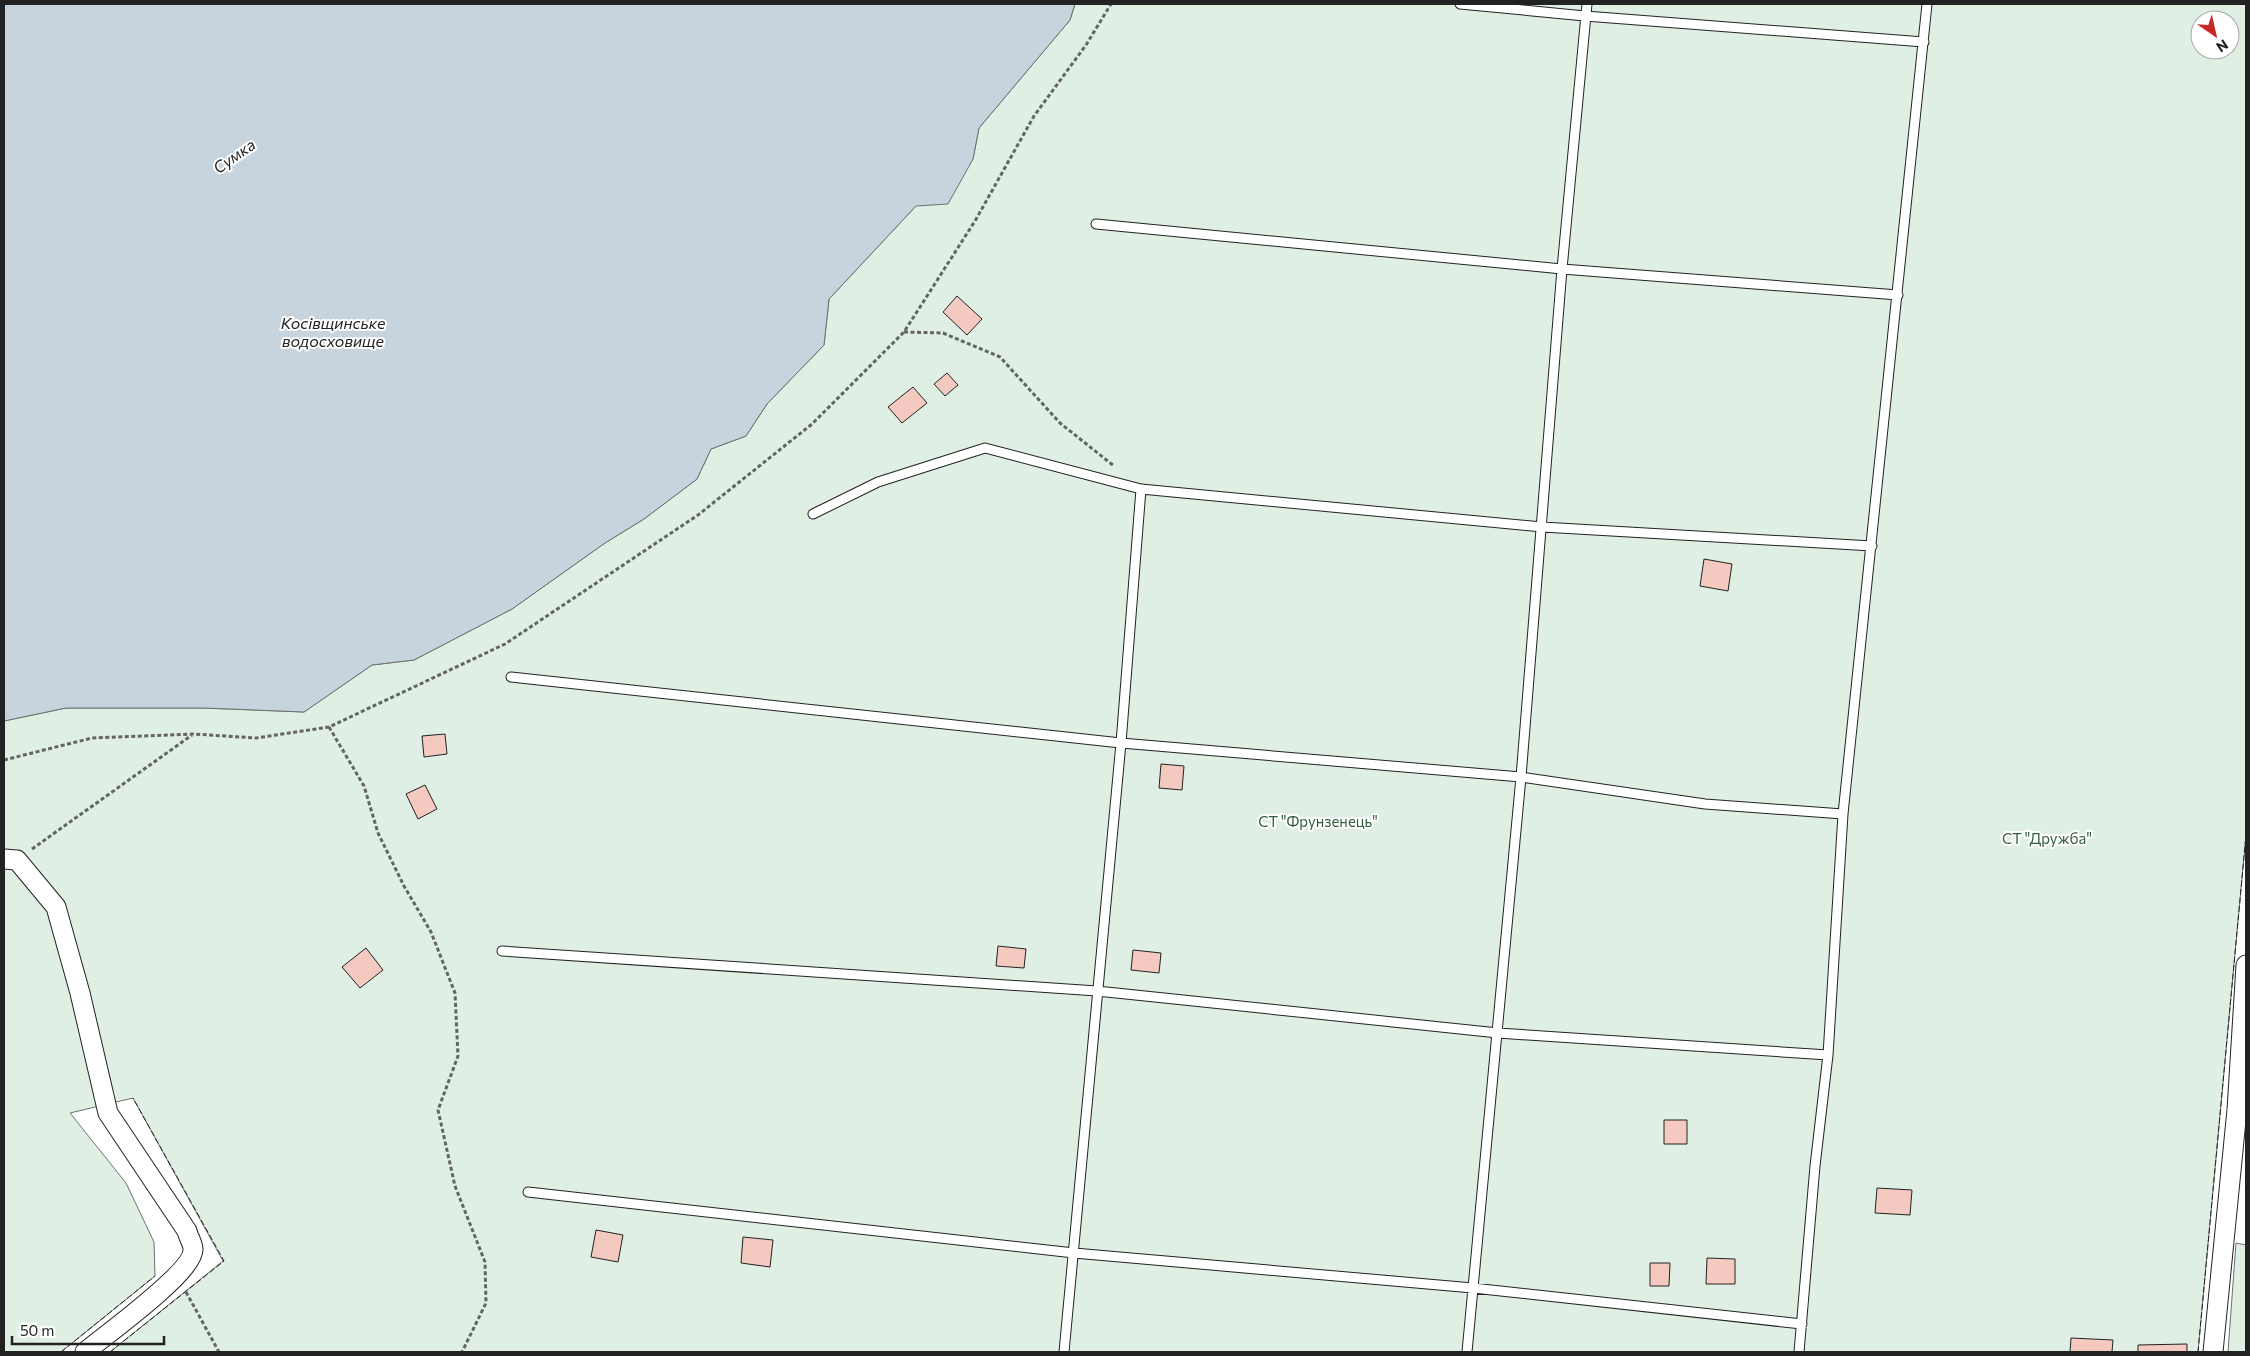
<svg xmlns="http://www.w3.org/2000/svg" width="2250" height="1356" viewBox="0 0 2250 1356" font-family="Commissioner,sans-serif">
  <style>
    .green { fill: #e0efe3; stroke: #6f6f6f; fill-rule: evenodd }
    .water { fill: #c7d3dd; stroke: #6f6f6f }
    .building { fill: #f3c9c0; stroke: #222 }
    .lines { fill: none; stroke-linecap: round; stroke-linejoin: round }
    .service-casing { stroke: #222; stroke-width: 11 }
    .minor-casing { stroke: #222; stroke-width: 21 }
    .path { stroke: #646464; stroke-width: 3; stroke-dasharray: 4 2.5; stroke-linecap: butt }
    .service { stroke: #fff; stroke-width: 9 }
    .minor { stroke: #fff; stroke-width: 19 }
    .fence { stroke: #222; stroke-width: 1; stroke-dasharray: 6 2.5; stroke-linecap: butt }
    .labels { text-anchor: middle; stroke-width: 4; stroke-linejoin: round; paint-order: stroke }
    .park-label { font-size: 15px; fill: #2f5e38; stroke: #fff }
    .water-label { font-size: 16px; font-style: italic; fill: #222; stroke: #fff }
  </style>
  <rect width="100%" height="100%" fill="#fff"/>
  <path class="green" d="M1075 4H2246V835L2198 1352H110L223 1261 133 1098 70 1113 126 1183 154 1242 155 1276 61 1352H4V721L66 708H204L304 712 372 665 414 660 512 609 605 543 644 519 697 479 711 449 746 436 767 404 824 345 829 299 916 206 973 159 979 128 1070 20ZM2200 20H2230V50H2200Z
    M2236 1243 2246 1245V1352H2228Z"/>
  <path class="water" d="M4 4H1075L1070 20 979 128 973 159 948 204 916 206 829 299 824 345 767 404 746 436 711 449 697 479 644 519 605 543 512 609 414 660 372 665 304 712 204 708H66L4 721Z"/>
  <path class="building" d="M957 296 982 319 967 335 943 312Z
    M947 373 958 385 945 396 934 384Z
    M913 387 927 403 902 423 888 407Z
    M1704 559 1732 564 1728 591 1700 586Z
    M445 734 447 754 424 757 422 736Z
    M1161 764 1184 766 1182 790 1159 788Z
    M425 785 437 809 418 819 406 794Z
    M998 946 1026 949 1024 968 996 966Z
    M366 948 383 970 360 988 342 967Z
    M1133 950 1161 953 1159 973 1131 970Z
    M1664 1120H1687V1144H1664Z
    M1877 1188 1912 1190 1910 1215 1875 1213Z
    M596 1230 623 1235 618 1262 591 1257Z
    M743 1237 773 1240 770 1267 741 1263Z
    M1707 1258 1735 1259V1284H1706Z
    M1650 1263H1670L1669 1286H1650Z
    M2071 1338 2113 1340 2112 1352H2070Z
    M2187 1344V1352H2138V1345Z"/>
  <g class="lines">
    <g class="service-casing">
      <path id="service" d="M1460 4 1585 16 1924 42
        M1587 4 1562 269 1521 777 1705 804 1843 814
        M1096 224 1562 269 1898 295
        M813 514 878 482 985 448 1141 489 1542 527 1872 546
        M511 677 1121 743 1521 777 1467 1352
        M502 951 1097 991 1498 1033 1828 1055
        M528 1192 1074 1253 1473 1288 1802 1324
        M1064 1352 1121 743 1141 489
        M1799 1352 1815 1166 1828 1055 1843 814 1927 4"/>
    </g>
    <g class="minor-casing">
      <path id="minor" d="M4 859 17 860 56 907 80 993 108 1113 187 1231C188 1236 193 1244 193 1249 194 1272 104 1336 85 1352
        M2213 1352 2237 1110 2246 965"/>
    </g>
    <path class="path" d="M904 332 943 333 1000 357 1060 423 1114 466
      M329 727 364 786 378 833 404 886 431 932 455 993 458 1056 438 1110 455 1186 485 1262 486 1303 462 1352
      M4 760 92 738 193 734 256 738 329 727 505 644 698 515 812 424 904 332 975 221 1034 116 1086 45 1111 4
      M32 849 192 735
      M186 1292 219 1352"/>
    <use href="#service" class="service"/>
    <use href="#minor" class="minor"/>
    <path class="fence" d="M61 1352 155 1276
      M110 1352 224 1261 133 1098
      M2198 1352 2246 835"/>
  </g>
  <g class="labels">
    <g class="park-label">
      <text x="1318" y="827">СТ "Фрунзенець"</text>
      <text x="2047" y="844">СТ "Дружба"</text>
    </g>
    <g class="water-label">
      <text transform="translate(234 156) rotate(-35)" y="6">Сумка</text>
      <text x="333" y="329">Косівщинське<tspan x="333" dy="18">водосховище</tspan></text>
    </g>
  </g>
  <rect width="2250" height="1356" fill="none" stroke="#222222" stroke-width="10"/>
  <g transform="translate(2215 35) rotate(146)"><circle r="24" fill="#ffffff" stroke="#a7a7a7"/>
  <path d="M0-4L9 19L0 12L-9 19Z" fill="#c62828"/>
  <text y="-8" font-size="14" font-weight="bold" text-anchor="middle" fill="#222222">N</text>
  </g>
  <path d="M12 1336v8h152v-8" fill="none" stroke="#222222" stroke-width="2.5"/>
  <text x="20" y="1336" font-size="15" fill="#222222" stroke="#ffffff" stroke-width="4" paint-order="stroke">50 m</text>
</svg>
